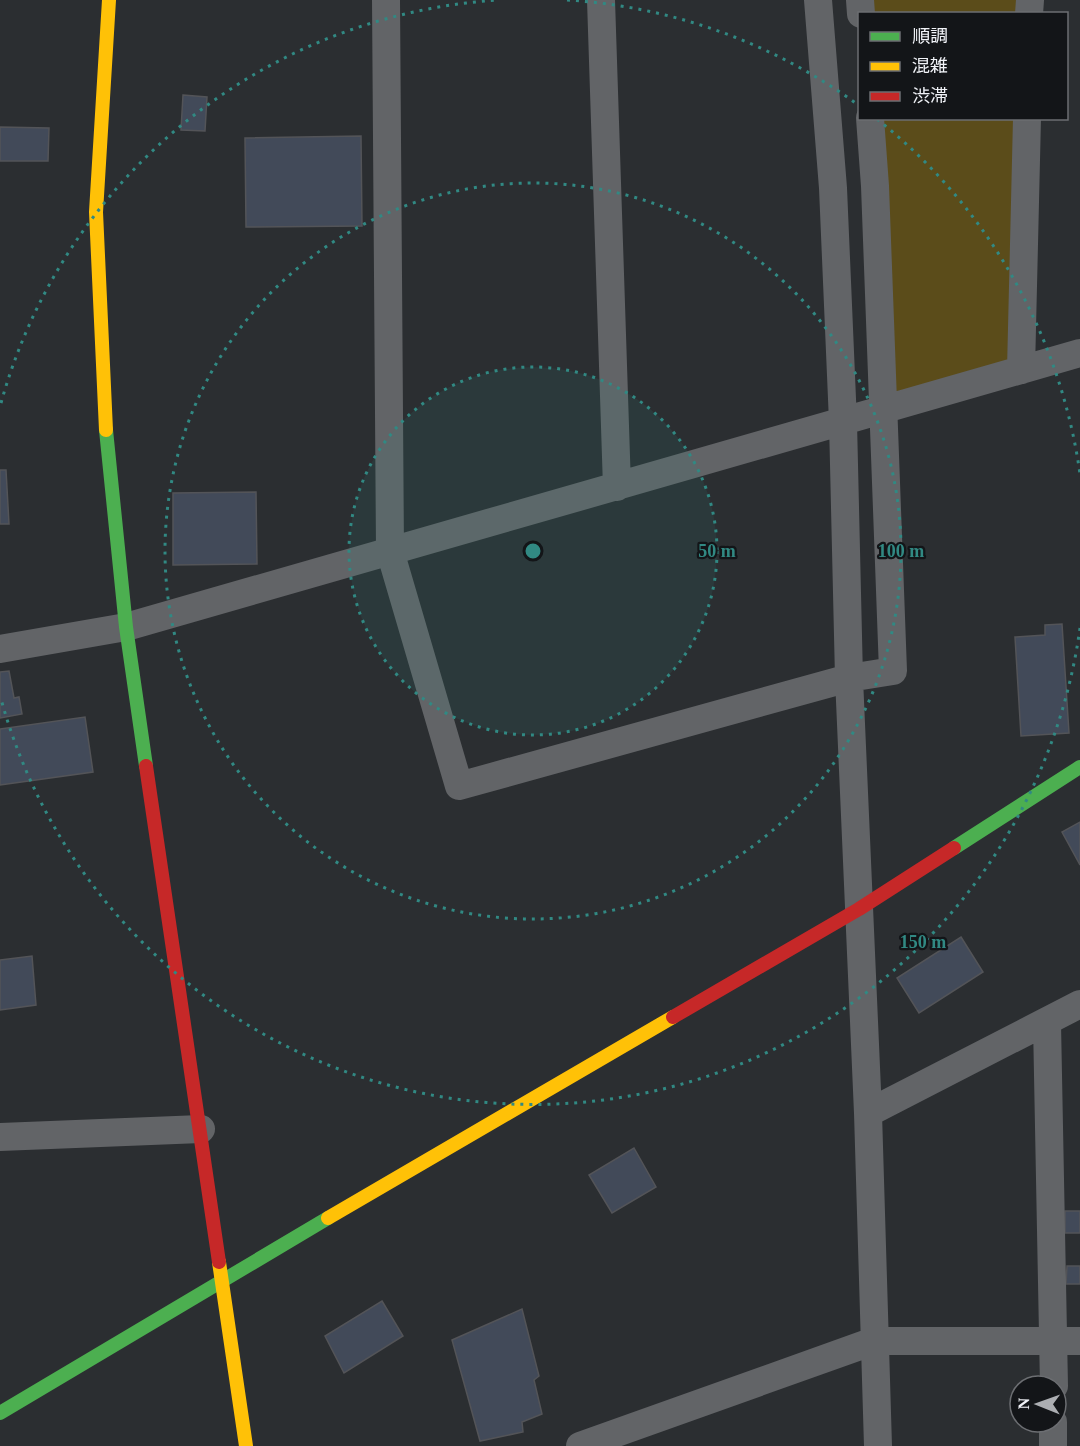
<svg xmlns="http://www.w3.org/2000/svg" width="1080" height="1446" viewBox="0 0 1080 1446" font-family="'Times New Roman','Noto Sans JP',serif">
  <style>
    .green { fill: #5b4c1a }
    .building { fill: #424a59; stroke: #535458; stroke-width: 1.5 }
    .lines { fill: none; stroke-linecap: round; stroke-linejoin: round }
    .street { stroke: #626467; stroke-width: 28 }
    .fast { stroke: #4caf50; stroke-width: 14 }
    .slow { stroke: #ffc107; stroke-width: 14 }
    .jam { stroke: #c62828; stroke-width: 14 }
    .ring { fill: none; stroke: #318983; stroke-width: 3; stroke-dasharray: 3 6 }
    .centre { fill: #318983; stroke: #131518; stroke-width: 3 }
    .ring-label { font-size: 18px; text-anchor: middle; font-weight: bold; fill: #318983; stroke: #131518; stroke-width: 4.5; stroke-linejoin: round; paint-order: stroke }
  </style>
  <rect width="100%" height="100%" fill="#2b2e31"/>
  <path class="green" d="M865 0H1019V13H865Z
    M870 119H1020L1021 370 884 401Z"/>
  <path class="building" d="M183 95 207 97 205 131 181 130Z
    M0 127 49 128 48 161H0Z
    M361 136 362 226 246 227 245 138Z
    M0 470H6L9 524H0Z
    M256 492 257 564 173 565V493Z
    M1062 624 1069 733 1021 736 1015 637 1045 635V625Z
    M9 671 14 698 19 697 22 714 0 718V672Z
    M85 717 93 772 0 785V729Z
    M1080 822V865L1062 832Z
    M961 937 983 972 919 1013 897 978Z
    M32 956 36 1005 0 1010V960Z
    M634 1148 656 1187 612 1213 589 1175Z
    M1065 1211H1080V1233H1065Z
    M1067 1266H1080V1284H1066Z
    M382 1301 403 1336 344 1373 325 1336Z
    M522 1309 539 1376 534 1380 542 1414 522 1422 523 1432 480 1441 452 1340Z"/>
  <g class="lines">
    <path class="street" d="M386 0 390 551 459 786 849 678 893 671 875 186 870 118
      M601 0 617 487
      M818 0 833 188 843 422 849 678 868 1113 878 1446
      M860 0 861 14
      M1029 14 1030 0
      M1021 370 1027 118
      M0 649 126 627 1080 353
      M1047 1023 1054 1386
      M868 1113 1080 1004
      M0 1137 201 1129
      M580 1446 874 1341H1080
      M1053 1446V1422"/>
    <path class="fast" d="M106 430 126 627 146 766
      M954 848 1080 767
      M0 1413 328 1218"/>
    <path class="slow" d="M106 430 96 212 109 0
      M328 1218 673 1017
      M219 1262 246 1446"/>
    <path class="jam" d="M146 766 219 1262
      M673 1017 859 909 954 848"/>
  </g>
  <circle cx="533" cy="551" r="184" fill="#318983" fill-opacity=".12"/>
  <g class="ring">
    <circle cx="533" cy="551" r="184"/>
    <circle cx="533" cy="551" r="368"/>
    <path d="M1080 628A552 552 0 0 1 1 699M1 403A552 552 0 0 1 499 0M567 0A552 552 0 0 1 857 104M877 119A552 552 0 0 1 1080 474"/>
  </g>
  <circle cx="533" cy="551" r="9" class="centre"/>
  <g class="ring-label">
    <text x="717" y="557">50 m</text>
    <text x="901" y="557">100 m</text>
    <text x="923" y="948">150 m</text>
  </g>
  <rect x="858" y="12" width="210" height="108" fill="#131518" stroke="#6c6e72" stroke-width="1.5"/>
  <rect x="870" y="32" width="30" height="9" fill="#4caf50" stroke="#6c6e72" stroke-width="1.5"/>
  <text x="912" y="42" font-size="18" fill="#f1f3f8">順調</text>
  <rect x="870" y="62" width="30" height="9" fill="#ffc107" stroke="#6c6e72" stroke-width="1.5"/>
  <text x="912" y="72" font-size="18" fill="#f1f3f8">混雑</text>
  <rect x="870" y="92" width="30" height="9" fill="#c62828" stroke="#6c6e72" stroke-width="1.5"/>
  <text x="912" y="102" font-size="18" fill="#f1f3f8">渋滞</text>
  <g transform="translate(1038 1404) rotate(271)"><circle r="28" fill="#131518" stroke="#6c6e72" stroke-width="1.5"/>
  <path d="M0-4.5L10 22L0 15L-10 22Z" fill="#acaeb2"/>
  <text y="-9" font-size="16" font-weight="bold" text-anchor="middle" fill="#f1f3f8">N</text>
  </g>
</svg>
